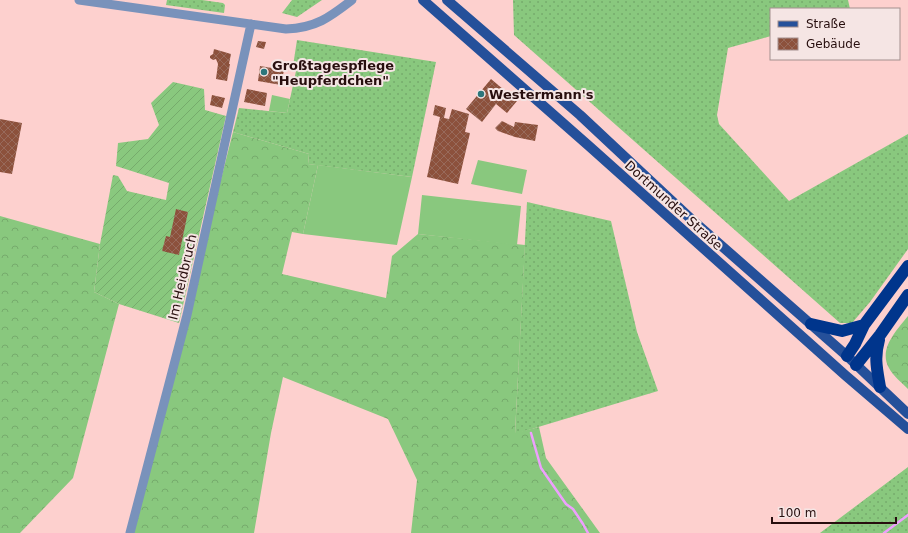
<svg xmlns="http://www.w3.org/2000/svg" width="908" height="533" viewBox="0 0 908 533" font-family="'DejaVu Sans',sans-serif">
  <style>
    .grass { fill: url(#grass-dots) }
    .forest { fill: url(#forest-crowns) }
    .garden { fill: url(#garden-furrows) }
    .pitch { fill: #89c87e }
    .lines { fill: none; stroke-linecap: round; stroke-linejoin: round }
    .stream { stroke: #ed9ffd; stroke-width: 2.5 }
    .building { fill: url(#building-cross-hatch) }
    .street { stroke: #7992bb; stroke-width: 9 }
    .primary { stroke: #25509a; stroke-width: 10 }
    .highway { stroke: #00358c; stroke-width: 12 }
    .poi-dot { fill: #2c767b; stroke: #f5e5e4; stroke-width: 1.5 }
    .labels { text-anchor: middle; stroke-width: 4; stroke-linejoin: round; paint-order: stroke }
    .poi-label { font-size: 13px; font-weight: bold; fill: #270e0e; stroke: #f5e5e4; text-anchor: start }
    .street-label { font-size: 13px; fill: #270e0e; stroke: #f5e5e4 }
  </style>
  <defs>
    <pattern id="grass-dots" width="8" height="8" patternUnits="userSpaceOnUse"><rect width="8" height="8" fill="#89c87e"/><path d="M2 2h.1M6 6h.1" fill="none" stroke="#76ab6c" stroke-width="1.8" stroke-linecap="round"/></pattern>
    <pattern id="forest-crowns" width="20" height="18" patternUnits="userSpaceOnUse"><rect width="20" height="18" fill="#89c87e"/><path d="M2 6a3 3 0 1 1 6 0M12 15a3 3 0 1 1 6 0" fill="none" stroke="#76ab6c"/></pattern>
    <pattern id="garden-furrows" width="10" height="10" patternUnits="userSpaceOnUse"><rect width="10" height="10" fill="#89c87e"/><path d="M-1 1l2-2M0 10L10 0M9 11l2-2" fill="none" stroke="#76ab6c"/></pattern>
    <pattern id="building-cross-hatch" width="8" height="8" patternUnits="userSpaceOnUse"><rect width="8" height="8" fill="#8c513c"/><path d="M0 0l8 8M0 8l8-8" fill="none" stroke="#986a5b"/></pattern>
  </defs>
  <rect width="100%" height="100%" fill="#fdd0ce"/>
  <path class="grass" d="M167 0H202L223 3 225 5 224 13 166 5Z
    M292 0H322L297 17 282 13Z
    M513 0H848L850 9H771V36L728 48 717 115 719 124 789 201 908 134V249L870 302 852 323H840L514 35Z
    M297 40 436 62 412 177 308 164 309 154 233 132 239 108 287 113 296 71 293 66Z
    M527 202 611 221 637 332 658 391 515 434Z
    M908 467V533H820Z"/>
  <path class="forest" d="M233 132 309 154 308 164 318 165 303 234 292 232 282 274 386 298 392 256 418 234 525 245 515 433 539 427 546 458 600 533H411L417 480 388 419 283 377 271 433 254 533H131Z
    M0 216 100 244 94 292 119 304 73 478 20 533H0Z
    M908 316V389C902 383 893 376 889 368 878 349 897 330 908 316Z"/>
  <path class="garden" d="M173 82 204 89 205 110 226 116 179 323 119 304 94 292 100 244 113 175 118 176 127 191 166 200 169 183 116 166 118 143 148 139 159 125 151 103Z"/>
  <path class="pitch" d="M272 95 290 99 287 113 269 111Z
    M478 160 527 170 522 194 471 184Z
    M318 165 412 177 397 245 303 234Z
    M422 195 521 206 517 245 418 234Z"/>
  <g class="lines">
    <path class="stream" d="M531 433 541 468 566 504 573 509 583 524 588 533
      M884 533 908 515"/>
  </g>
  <path class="building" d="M258 41 266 42 264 49 256 47Z
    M214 49 231 54 229 64H230L227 81 216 79 218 64 216 59 213 60 210 58V56L213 54Z
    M260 66 284 70 281 85 258 81Z
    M491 79 517 101 507 113 496 104 482 122 466 109Z
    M247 89 267 93 265 106 244 102Z
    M212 95 225 98 222 108 210 105Z
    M435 105 446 108 444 118 449 119 452 109 469 114 465 132 470 133 458 184 427 177 440 117 433 115Z
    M0 119 22 123 12 174 0 172Z
    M502 121 514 127 515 122 538 125 535 141 515 137 498 131 495 128Z
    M176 209 188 212 179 255 162 251 166 236 170 237Z"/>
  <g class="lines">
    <path class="street" d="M79 0 286 29C316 28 330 17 352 0
      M130 533 187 315 251 24"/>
    <path class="primary" d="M423 0 589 146 845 375 908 429
      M447 0 580 115 691 219 847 356 908 414"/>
    <path class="highway" d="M811 324 842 331 864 325
      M879 340C874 358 877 369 880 387
      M847 356 855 344 864 325 908 266
      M856 365 880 335 908 295"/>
  </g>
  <g class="poi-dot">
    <circle cx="264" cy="72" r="4"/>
    <circle cx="481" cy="94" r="4"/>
  </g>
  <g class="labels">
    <g class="poi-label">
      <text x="272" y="70">Großtagespflege<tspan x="272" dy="15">"Heupferdchen"</tspan></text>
      <text x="489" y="99">Westermann's</text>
    </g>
    <g class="street-label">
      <text transform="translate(674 205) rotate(42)" y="5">Dortmunder Straße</text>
      <text transform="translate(182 277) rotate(-77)" y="5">Im Heidbruch</text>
    </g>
  </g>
  <rect x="770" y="8" width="130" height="52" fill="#f5e5e4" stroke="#a38f8e"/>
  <rect x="778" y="21" width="20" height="6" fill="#25509a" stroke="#a38f8e"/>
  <text x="806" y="28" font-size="12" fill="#270e0e">Straße</text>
  <rect x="778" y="38" width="20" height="12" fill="url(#building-cross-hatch)" stroke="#a38f8e"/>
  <text x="806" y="48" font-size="12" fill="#270e0e">Gebäude</text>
  <path d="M772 517v6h124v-6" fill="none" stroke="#270e0e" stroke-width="2"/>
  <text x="778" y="517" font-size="12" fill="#270e0e" stroke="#f5e5e4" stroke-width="3" paint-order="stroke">100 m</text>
</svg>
